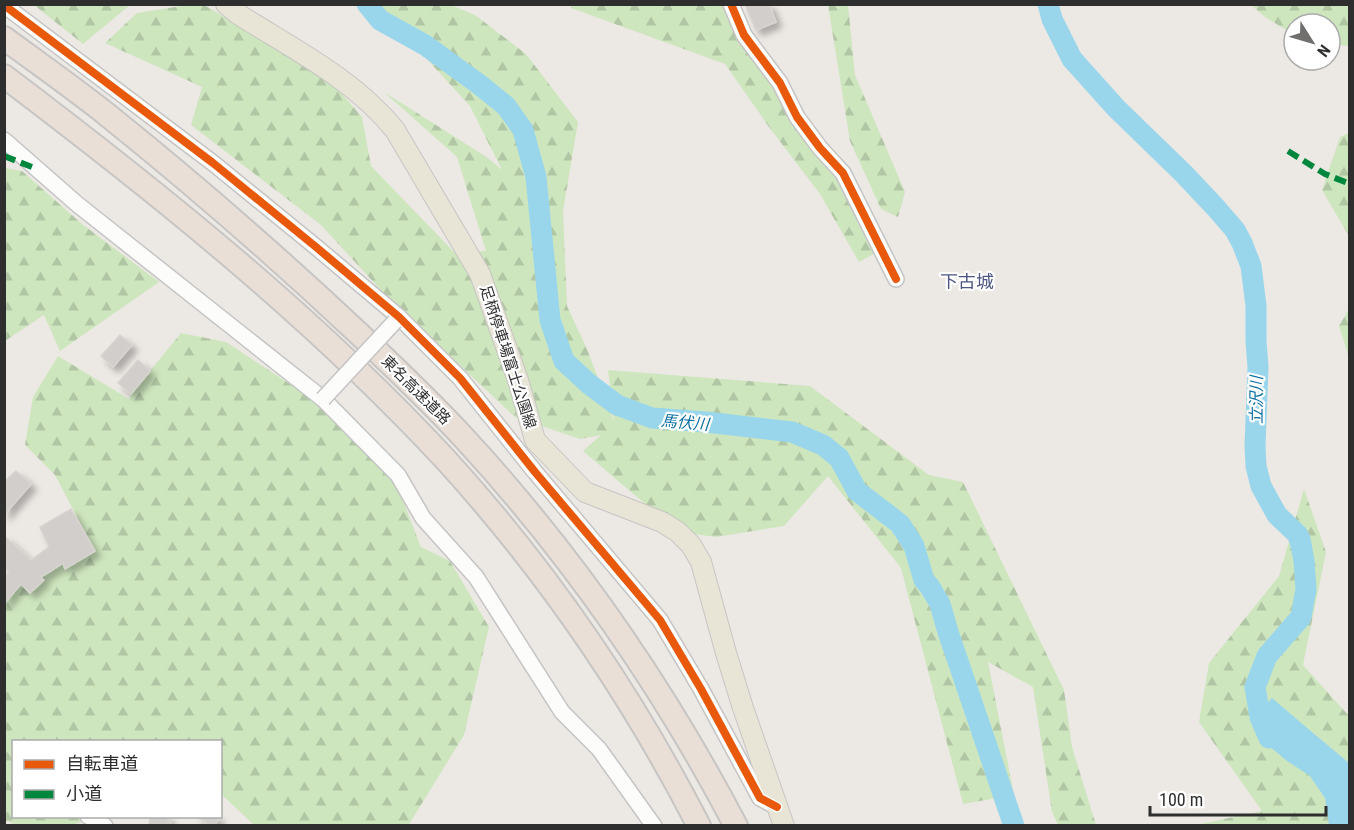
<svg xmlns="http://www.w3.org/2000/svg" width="1354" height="830" viewBox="0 0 1354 830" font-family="'Roboto Condensed','Noto Sans JP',sans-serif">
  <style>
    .forest { fill: url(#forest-firs) }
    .water { fill: #99d6ec }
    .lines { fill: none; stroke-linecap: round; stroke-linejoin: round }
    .river { stroke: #99d6ec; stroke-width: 21 }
    .building { fill: #d1cecb; stroke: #d7d4d0; stroke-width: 1.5; filter: url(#shadow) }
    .minor-casing { stroke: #c5c4c5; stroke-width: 18 }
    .major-casing { stroke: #c6c5c4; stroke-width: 22 }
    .highway-casing { stroke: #c6c5c4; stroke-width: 26 }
    .minor { stroke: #fcfcfb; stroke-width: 15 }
    .major { stroke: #e8e4d6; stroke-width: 20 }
    .highway { stroke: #eadfd6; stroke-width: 22 }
    .minor-bridge-casing { stroke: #c5c4c5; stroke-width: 18; stroke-linecap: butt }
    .minor-bridge { stroke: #fcfcfb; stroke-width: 15 }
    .quiet { stroke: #00873e; stroke-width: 6; stroke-dasharray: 12 6; stroke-linecap: butt }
    .cycleway-casing { stroke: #fff; stroke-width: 11 }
    .cycleway { stroke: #e8590c; stroke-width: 8 }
    .labels { text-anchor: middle; stroke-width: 4.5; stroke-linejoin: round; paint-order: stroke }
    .street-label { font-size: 15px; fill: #2e2e2e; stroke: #fff }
    .water-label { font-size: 16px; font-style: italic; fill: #0d6fa3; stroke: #fff }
    .quarter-label { font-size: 18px; fill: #4d5680; stroke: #fff }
  </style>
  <defs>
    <pattern id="forest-firs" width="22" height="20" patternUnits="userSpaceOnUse" patternTransform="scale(1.5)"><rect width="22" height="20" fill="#cee6be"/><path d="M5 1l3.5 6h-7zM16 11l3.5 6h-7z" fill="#b1c6a4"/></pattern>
    <filter id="shadow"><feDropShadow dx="5.5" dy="5.5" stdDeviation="3" flood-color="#0004"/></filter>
  </defs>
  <rect width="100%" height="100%" fill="#ece8e4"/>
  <path class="forest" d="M573 4 730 5 881 250 859 262 820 194 769 127 725 64 571 8Z
    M34 5H130L83 44Z
    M188 5H204L329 79 362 117 371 166 455 253 486 251 457 157 384 92 488 158 502 170 470 106 377 5H451L475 15 526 54 578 122 563 211 567 306 587 349 614 421 608 370 810 386 929 475 963 482 1064 690 1072 747 1096 825H1058L1052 812 1033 687 988 662 1014 795 963 804 901 568 828 476 784 526 716 537 678 532 583 451 601 435 580 439 515 417 390 300 321 225 191 125 202 87 105 43 137 13Z
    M828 5H848L855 75 905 192 898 217 881 209 850 141Z
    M1251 5H1349V46L1330 44V24H1294V35L1265 17Z
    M1349 133V236L1322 190 1340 137Z
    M5 168 22 171 82 224 159 282 60 351 44 315 5 341Z
    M1349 309V357L1339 326Z
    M181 333 226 342 308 396 394 478 421 547 450 561 489 627 464 735 408 826 254 825 221 794 220 742H14V816L97 817 72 825H15L8 821 5 823V586L16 580 95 551 55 475 25 445 33 397 58 356 129 399 131 394Z
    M1304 489 1326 552 1303 665 1349 716V796L1334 825 1191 826 1262 811 1199 722 1209 663 1279 576Z"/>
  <path class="water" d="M1272 698 1300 722 1349 763V825H1329L1325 798 1310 776 1287 761 1263 741 1252 720Z"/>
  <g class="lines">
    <path class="river" d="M367 4 380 20 425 45 480 85 506 106 523 130 536 177 550 320 564 361 589 384 617 405 652 418 706 422 792 432 823 445 839 458 857 491 900 524 914 546 924 580 930 587 940 604 948 632 1014 826
      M1048 4 1052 19 1072 59 1116 108 1184 174 1216 208 1235 230 1242 243 1251 266 1256 306V341L1258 367 1255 446 1256 466 1261 486 1277 515 1298 535 1299 539H1300L1304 561 1306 589 1301 617 1267 656 1255 687 1260 717 1269 738"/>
  </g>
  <path class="building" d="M745 4H769L776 22 756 30Z
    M120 335 132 345 113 367 101 356Z
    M138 360 150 371 131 394 118 383Z
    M16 471 31 484 4 515V482Z
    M71 509 95 551 65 569 63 563 41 577 44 580 30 593 21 584 4 604V577L9 572 4 567V536L31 560 49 547 40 527Z
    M150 816H168L167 822H171L170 826H149Z
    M197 816H219L215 826 205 823 206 821 197 818Z"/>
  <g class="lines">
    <g class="minor-casing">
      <path id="minor" d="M731 4 744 35 780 83 797 117 820 148 843 173 896 279
        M4 5 213 163 316 247 399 317 460 378 535 472 660 620 701 689 760 798 777 807
        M4 140 77 204 323 399 398 475 423 518 476 577 562 712 599 749 654 826
        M88 816 105 826"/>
    </g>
    <g class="major-casing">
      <path id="major" d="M226 4 238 14C293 49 354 79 395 130L480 274 518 380 535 440 585 492 662 522 678 532 691 545 701 562 726 653 743 708 784 826"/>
    </g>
    <g class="highway-casing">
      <path id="highway" d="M4 38C38 63 72 87 105 113 191 182 275 255 356 331 393 366 430 401 464 438 570 553 663 687 736 826
        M4 76C160 194 313 317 446 460 546 570 631 694 699 826"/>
    </g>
    <use href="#minor" class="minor"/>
    <use href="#major" class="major"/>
    <use href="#highway" class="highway"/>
    <g class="minor-bridge-casing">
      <path id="minor-bridge" d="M323 399 399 317"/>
    </g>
    <use href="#minor-bridge" class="minor-bridge"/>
    <path class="quiet" d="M1288 151 1325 174 1350 184
      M4 156 37 169"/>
    <g class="cycleway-casing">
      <path id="cycleway" d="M731 4 744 35 780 83 797 117 820 148 843 173 896 279
        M4 5 213 163 316 247 399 317 460 378 535 472 660 620 701 689 760 798 777 807"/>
    </g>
    <use href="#cycleway" class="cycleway"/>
  </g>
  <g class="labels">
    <g class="street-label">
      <text transform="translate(508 357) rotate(72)" y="5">足柄停車場富士公園線</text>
      <text transform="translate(416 390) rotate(45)" y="5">東名高速道路</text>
    </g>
    <g class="water-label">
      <text transform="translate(1256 400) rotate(-90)" y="6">立沢川</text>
      <text transform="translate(685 422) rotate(5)" y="6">馬伏川</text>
    </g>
    <g class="quarter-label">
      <text x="967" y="288">下古城</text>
    </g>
  </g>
  <rect width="1354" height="830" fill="none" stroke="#2e2e2e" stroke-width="12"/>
  <rect x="12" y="740" width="210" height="78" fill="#ffffff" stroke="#ababab" stroke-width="1.5"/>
  <rect x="24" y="760" width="30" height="9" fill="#e8590c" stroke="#ababab" stroke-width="1.5"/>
  <text x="66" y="770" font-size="18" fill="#2e2e2e">自転車道</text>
  <rect x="24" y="790" width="30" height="9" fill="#00873e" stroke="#ababab" stroke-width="1.5"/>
  <text x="66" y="800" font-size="18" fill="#2e2e2e">小道</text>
  <g transform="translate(1312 42) rotate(127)"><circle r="28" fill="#ffffff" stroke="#ababab" stroke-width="1.5"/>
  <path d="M0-4.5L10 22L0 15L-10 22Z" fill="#706f6e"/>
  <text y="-9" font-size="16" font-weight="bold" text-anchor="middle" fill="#2e2e2e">N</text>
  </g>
  <path d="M1150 806v9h176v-9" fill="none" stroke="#2e2e2e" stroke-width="3"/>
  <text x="1159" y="806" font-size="18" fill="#2e2e2e" stroke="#ffffff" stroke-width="4.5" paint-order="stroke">100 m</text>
</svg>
